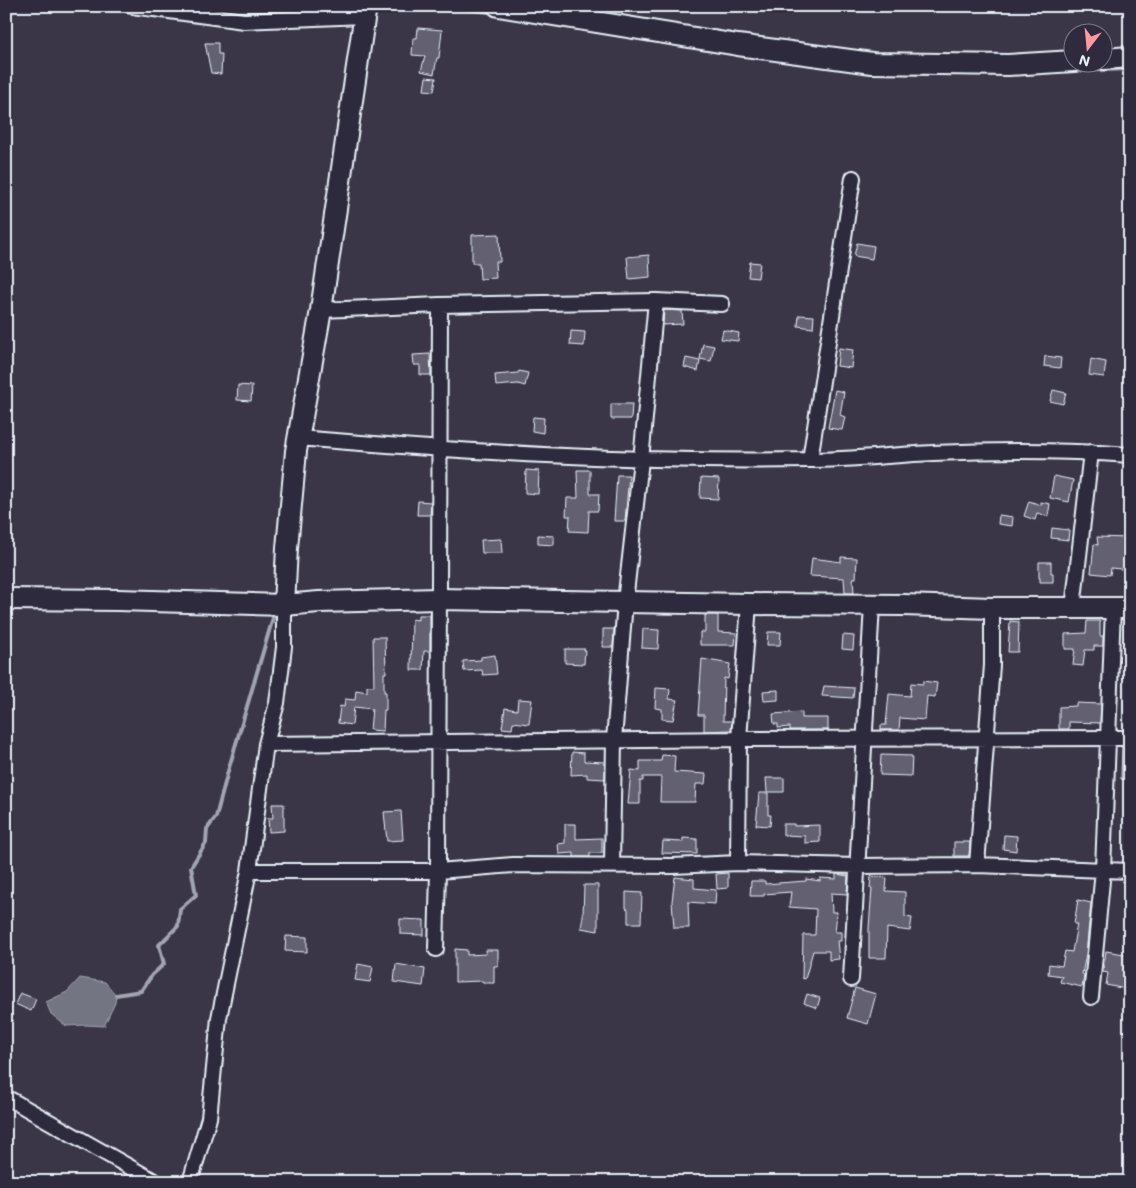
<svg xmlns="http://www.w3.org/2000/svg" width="1136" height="1188" viewBox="0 0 1136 1188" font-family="Mali,sans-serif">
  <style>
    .water { fill: #737482; stroke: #a2a6b1 }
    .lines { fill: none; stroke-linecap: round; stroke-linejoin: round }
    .stream { stroke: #a2a6b1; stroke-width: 4 }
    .building { fill: #636171; stroke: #e8f1f8 }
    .street-casing { stroke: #e8f1f8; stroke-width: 18 }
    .secondary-casing { stroke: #e8f1f8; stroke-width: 24 }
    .street { stroke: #2f2a3d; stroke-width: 14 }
    .secondary { stroke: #2f2a3d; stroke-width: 20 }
  </style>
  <rect width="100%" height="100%" fill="#3a3648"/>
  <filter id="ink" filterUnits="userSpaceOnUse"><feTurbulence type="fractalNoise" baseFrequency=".02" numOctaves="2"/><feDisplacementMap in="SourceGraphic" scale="10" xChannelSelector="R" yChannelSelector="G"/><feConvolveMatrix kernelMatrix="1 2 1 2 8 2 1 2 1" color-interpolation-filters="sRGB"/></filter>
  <g filter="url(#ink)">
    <path class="water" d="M80 978 105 982 116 995 115 1003 104 1026 86 1025 66 1026 51 1014 46 1002 67 992Z"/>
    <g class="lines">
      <path class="stream" d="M448 6 495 13
        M1073 71 1130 69
        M903 73 933 74
        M116 995 141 991 152 975 164 964 159 945 178 926 180 909 196 895 191 867 206 843 207 829 216 817 228 771 275 611"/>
    </g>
    <path class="building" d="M418 28 442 30 439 58H437L434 74 421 71 425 56 412 55 413 38H417Z
      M205 43H218V54H222L221 74 211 73Z
      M426 77 436 78 434 91 424 90Z
      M499 234 500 262H495L496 278 480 279 479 263H472V235Z
      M857 243 874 246 872 259 854 256Z
      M649 255 650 277 629 279 627 257Z
      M750 262 760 263 758 278 748 277Z
      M664 310 682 311 683 324 663 325Z
      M799 315 814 316 813 328 798 326Z
      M723 330 739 333 738 341 721 339Z
      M571 331 585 332 584 346 570 345Z
      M703 344 714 346 711 361 700 359Z
      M839 348 853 350 851 368 837 366Z
      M430 354 431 375H420V365H414L413 355Z
      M1045 356 1061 358 1060 368 1044 366Z
      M686 358 700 361 698 371 684 367Z
      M1091 359 1106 362 1104 377 1089 375Z
      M519 371 528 373 525 386 518 384 496 386 495 375 518 373Z
      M238 385 252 386 251 401 237 400Z
      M835 390 844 392 840 415 845 417 842 430 828 428Z
      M1053 390 1066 393 1063 404 1050 401Z
      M611 404H632L631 419H611Z
      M533 417 544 418 543 433 532 431Z
      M526 470 539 471 538 494 525 493Z
      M577 470H590V494H599L598 511H589L588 532 569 531 570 516H566L567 498H578Z
      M617 475H629L625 521H614Z
      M1054 476 1073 480 1069 502 1050 498Z
      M701 478 719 479 718 499 700 498Z
      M418 501 431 502 430 515H417Z
      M1029 501 1041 505V502L1050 504 1048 516 1037 513 1035 520 1024 516Z
      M999 515 1013 517 1012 526 998 524Z
      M1052 528 1069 530 1068 540 1051 538Z
      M538 535 554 536V545L538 544Z
      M1097 537 1130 538V570L1111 568 1110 575 1091 573 1094 544 1098 545Z
      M501 539 502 553H482L481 540Z
      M841 557 857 558 856 578H853L854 593H845L844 578 810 576 812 558 841 562Z
      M1039 562H1051V573H1053V582H1040V578H1039Z
      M418 615H430V651H424L423 670H411L412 619 418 620Z
      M705 615H718V632L736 633 735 645H700V632H705Z
      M1010 621 1019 622 1018 652H1008Z
      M1087 621H1100V636H1103V646H1094V650H1085L1083 666 1073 665 1075 649H1065V634L1086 633Z
      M603 629H614L613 647H603Z
      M643 629 659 630 658 649 642 648Z
      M768 632H781L780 645H767Z
      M843 635 854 636 853 650 842 649Z
      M373 637H385L386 673H384V692H386V710H384L383 731 370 730 372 709 354 707 352 725 338 723 340 706 344 707 345 699 355 700 356 690 367 692V686H374Z
      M565 649H585L584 664 565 663Z
      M495 655 497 674 483 675 482 670 464 671 463 661 481 660V657Z
      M702 659 730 664 728 679 724 678 723 721H732L731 730 704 731V715H698Z
      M923 681 937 683 935 697 927 696 925 720 900 718 899 730H881V725H886L889 694 910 696 911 683 923 684Z
      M824 686 854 688 853 698 822 696Z
      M656 688 670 689 669 699 677 700 673 720 662 719V709L655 708Z
      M778 690V700L764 701 763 691Z
      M518 699 532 700 529 724 513 722 512 729 502 728 505 708 517 710Z
      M1076 703 1101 704 1100 723 1069 722V729H1059V707L1076 706Z
      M802 712V718H828V730H790V727L778 728V724H774L773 714Z
      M1122 747H1130V779H1121Z
      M572 752 584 753V761L605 762V779L587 778V774L571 775Z
      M662 755 675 756 674 772 706 774 705 784H696L695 802H660L661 777H643V781H640V804H628L631 770 640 771V761H661Z
      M881 755 912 756 911 776 880 775Z
      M766 778H784V792H767Z
      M759 793H768V815H771L770 826 756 825Z
      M272 804H284V831L269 832 268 818H273Z
      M401 811 403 840 387 841 384 812Z
      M565 824H576V839L602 838V853H590V857H574V853L559 854 558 844 565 843Z
      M783 824H794V826L820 825V842L805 843V836L783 835Z
      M1004 835 1017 836 1016 851 1003 849Z
      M683 838 697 839V854L662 853 663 841 683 842Z
      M954 842H970L969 856H954Z
      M728 873V888L717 889 716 874Z
      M836 874 848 876 847 894 831 893 832 912H837L835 932H841V941H837L839 959 829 960V951H813L805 979 802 978 803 935H815L816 909 789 907 791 892 764 894V896H750L751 881H765V884L806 881V879L820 881V878L836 879Z
      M871 876 887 878 886 891 905 892V917L912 918 910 931 887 928 886 958H869V928L872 888H870Z
      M675 877 694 879V888L716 890 715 904 688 902 689 928H674L672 901Z
      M584 885H598V931L581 928 583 916Z
      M626 892 642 893 641 923H628V909L626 908Z
      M1078 900 1091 903 1086 954 1082 974 1084 975 1082 987 1060 982 1062 976 1048 974 1049 964 1062 966 1065 951 1072 952 1077 924H1074Z
      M400 919 424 920V935L400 934Z
      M286 936 307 937V952L285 951Z
      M455 949 467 950V955L486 954V950H498V966H494V983H483V981L455 982Z
      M1106 951 1130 955V977L1126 989 1106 985 1108 973 1103 972Z
      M358 964 373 967 370 982 355 980Z
      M396 964 425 969 423 986 394 982Z
      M855 988 876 994 868 1024 847 1018Z
      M20 993 36 999 31 1011 15 1004Z
      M807 994 820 998 817 1008 804 1003Z"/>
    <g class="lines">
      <g class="street-casing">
        <path id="street" d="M132 6 244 21 364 16
          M656 301 722 304
          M321 310 440 305 656 301 641 460 625 602 614 740 612 865
          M298 438C468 452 638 463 808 460 850 460 892 455 933 453 999 450 1065 450 1130 455
          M810 460 853 178
          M1073 608 1091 452
          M266 744 739 739 1130 738
          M738 863 739 739 749 604
          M977 865 992 665V608
          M249 871H438L513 865 673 866 738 863 857 866 977 865 1130 871
          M436 949 438 871 440 305
          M851 979 872 605
          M1091 997 1103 870 1113 608
          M6 1097 156 1182
          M190 1182 209 1118 219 1018 249 871 266 744 277 703 284 647V605"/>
      </g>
      <g class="secondary-casing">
        <path id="secondary" d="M498 6 738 45 872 63 1008 65 1074 61
          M1104 59 1130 57
          M6 599 118 600 284 605 319 602 438 599 749 604 904 605 992 608H1130
          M284 605 287 548 296 451 321 310 366 6"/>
      </g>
      <use href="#street" class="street"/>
      <use href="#secondary" class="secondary"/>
    </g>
  </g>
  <rect width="1136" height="1188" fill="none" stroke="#2f2a3d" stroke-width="25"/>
  <rect x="12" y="12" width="1111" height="1163" fill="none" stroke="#e8f1f8" stroke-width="2" filter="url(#ink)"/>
  <g transform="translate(1088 48) rotate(196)"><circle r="24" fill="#2f2a3d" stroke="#797a88"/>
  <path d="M0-4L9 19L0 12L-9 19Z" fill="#ff9aa2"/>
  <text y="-8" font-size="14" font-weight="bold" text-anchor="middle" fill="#e8f1f8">N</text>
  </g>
</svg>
